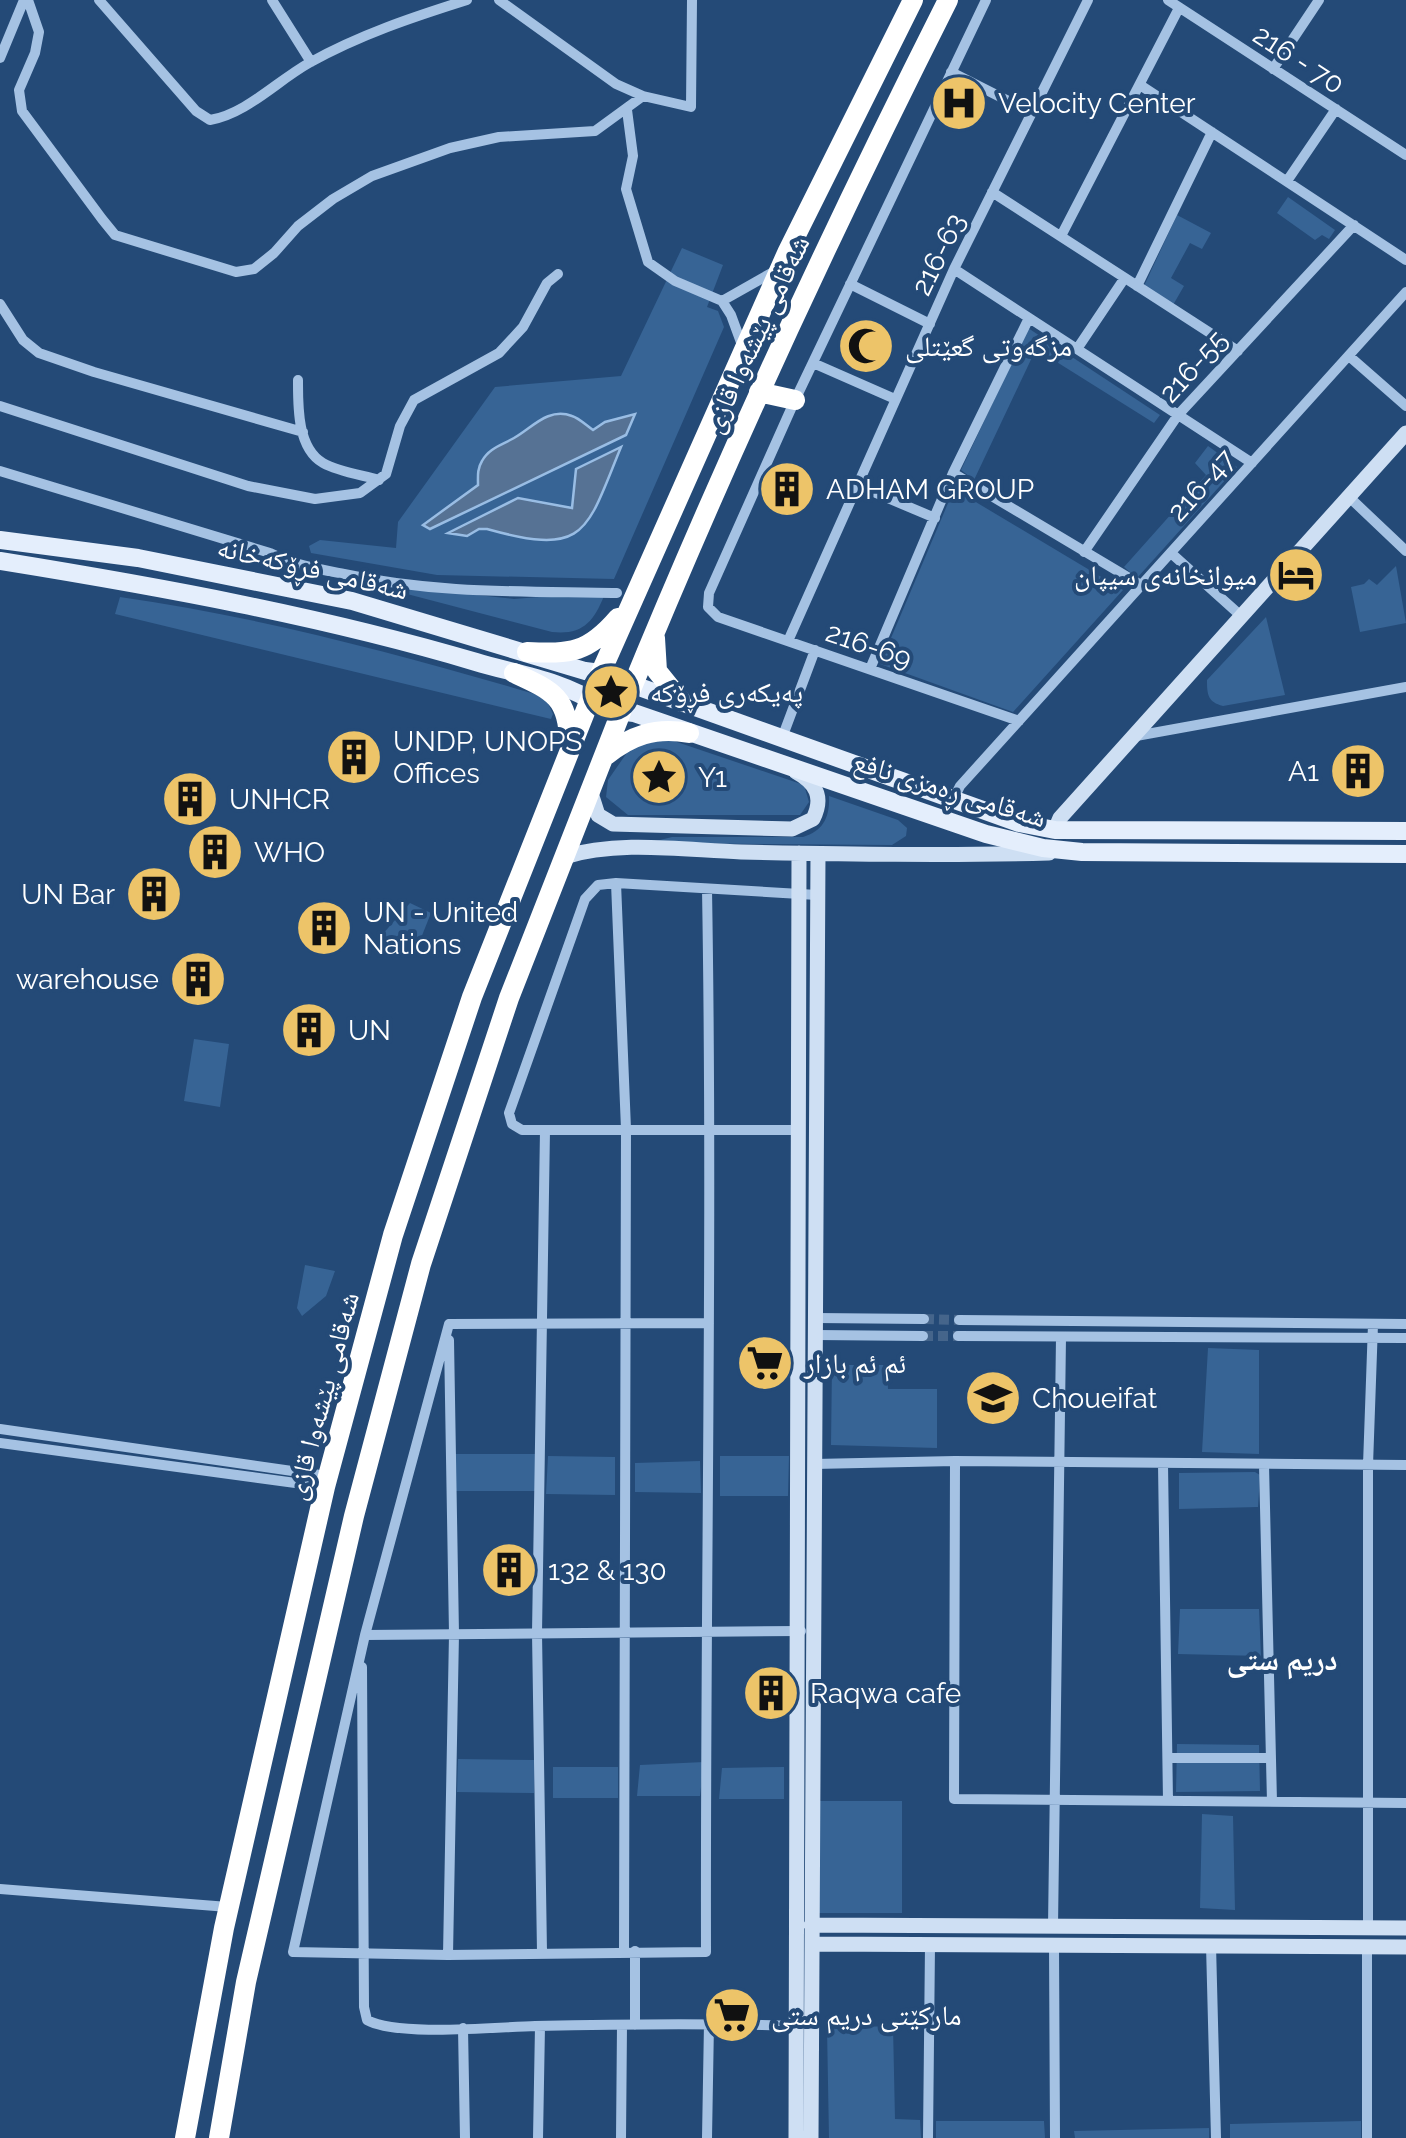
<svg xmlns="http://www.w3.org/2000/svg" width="1406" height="2138" viewBox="0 0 1406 2138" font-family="Raleway,'Noto Naskh Arabic',sans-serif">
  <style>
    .green { fill: #376495 }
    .water { fill: #567294; stroke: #99bde4; stroke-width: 2.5 }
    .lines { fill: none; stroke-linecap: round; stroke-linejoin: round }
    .street-tunnel { stroke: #45658b; stroke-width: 10; stroke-dasharray: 10 5; stroke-linecap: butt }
    .street { stroke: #a5c2e3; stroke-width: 10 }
    .secondary { stroke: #cedff3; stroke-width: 15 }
    .primary { stroke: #e4eefc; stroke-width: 18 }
    .highway { stroke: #fff; stroke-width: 20 }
    .labels { text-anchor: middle; stroke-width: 8; stroke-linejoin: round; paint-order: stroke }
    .street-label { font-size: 28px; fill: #fff; stroke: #244a77 }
    .poi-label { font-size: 28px; fill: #fff; stroke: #244a77; text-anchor: start }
    .neighbourhood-label { font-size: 30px; font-weight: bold; fill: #fff; stroke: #244a77 }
  </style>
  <rect width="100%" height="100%" fill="#244a77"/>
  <path class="green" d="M1288 197 1335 230 1329 239 1322 235 1315 240 1277 213Z
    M1177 215 1211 233 1202 249 1190 243 1171 278 1184 286 1173 305 1144 286Z
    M682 248 723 265 707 307 718 311 724 327 614 579 437 575 311 553 309 546 320 540 396 548 398 522 495 387 621 376Z
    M1028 328 1160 415 1154 423 1036 349 974 480 961 470Z
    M1208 446 1237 467 1137 578 1124 567 1206 475 1195 463Z
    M954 489 1123 590 1013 712 880 664Z
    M1396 566 1406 623 1360 632 1351 587 1364 584 1369 579 1377 585Z
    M411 588 514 599 575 594 604 596C593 623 582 635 552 632L407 594Z
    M120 597C261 617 398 654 535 694L547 701 553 714 551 719 115 614Z
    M1266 617 1285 695 1223 706C1208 702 1207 695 1207 680Z
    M668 739 804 785 809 802 800 815H628L606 797 608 780 633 744Z
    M829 796 898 820 907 828 906 836 892 845 648 843 672 837H803C824 831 830 816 829 796Z
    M410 903 431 913 421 938 409 944H374Z
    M194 1039 229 1044 220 1107 184 1101Z
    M305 1265 335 1271 326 1296 302 1316 297 1308Z
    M1208 1348 1259 1350V1454L1202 1452Z
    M832 1365H887L888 1389H937V1448L831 1445Z
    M450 1454H538V1491H450Z
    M548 1456 615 1457V1495L546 1494Z
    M720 1456H789L788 1496H720Z
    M700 1461 701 1493 635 1492V1463Z
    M1255 1472 1260 1475 1258 1507 1179 1509V1473Z
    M1180 1609H1259L1261 1656 1178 1654Z
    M1177 1744 1259 1745 1260 1791 1176 1792Z
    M458 1759 535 1760 534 1793 457 1792Z
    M704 1762 700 1796H637L640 1765Z
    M553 1767H618V1798H553Z
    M784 1767V1799H719L722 1768Z
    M817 1801H902V1913H817Z
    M1202 1814 1233 1816 1235 1910 1200 1908Z
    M893 2026 895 2119 920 2120 921 2138H829L827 2028Z
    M936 2121H1044L1045 2138H936Z
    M1361 2121V2138H1230V2124Z
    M1209 2128V2138H1075L1074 2131Z"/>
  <path class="water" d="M635 414 626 435 430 529 423 525 478 485C478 477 477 469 482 461 489 448 502 445 514 438 532 428 548 407 572 416 579 418 587 426 593 430L605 422Z
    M621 447C586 532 587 557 487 529H479L467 536 448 533 518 498 572 508 576 469Z"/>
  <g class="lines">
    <path class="street-tunnel" d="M924 1319 959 1320
      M923 1336H958"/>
    <path class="street" d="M28 0 39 32 35 53 19 90 22 111 102 219 115 235 236 272 254 269 274 253 298 226 333 199 372 176 450 148 499 137 595 131 643 96
      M99 0 196 111 210 120C246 114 277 81 309 63 359 35 413 17 467 0
      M272 0 311 62
      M499 0 616 84 643 96 691 107 692 0
      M986 0 795 400 709 593 708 607 718 617 1019 721
      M1168 0 1406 155
      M0 58 24 0
      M1273 69 1319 0
      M951 72 1032 113
      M1140 85 1406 260
      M627 110 633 156 626 189 648 262 675 281 722 301 731 315 742 345
      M1287 181 1336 109
      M992 192 1238 351
      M1061 236 1179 8
      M954 269 1252 463
      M850 284 930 324
      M1137 286 1212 132
      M722 301 775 271
      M0 304 23 340 39 353 94 372 303 432
      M1077 349 1124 279
      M1349 356 1406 406
      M813 363 895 399
      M298 380C298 406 297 448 323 463 339 472 362 475 379 480
      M0 406 248 486 315 499 360 493 386 474 400 426 414 400 499 353 523 327 547 283 558 274
      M0 471 270 553C294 565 318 569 344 574 435 594 525 591 617 593
      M953 473 1141 585
      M857 485 935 518
      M1348 496 1406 551
      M1084 552 1178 415 1354 225
      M1171 553 1240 615
      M788 641 954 269 1088 0
      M870 669 953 473 1029 318
      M1136 736 1406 687
      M782 738 815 650
      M953 800 960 786 1406 292
      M616 883 626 1129 624 1951
      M799 1130H522L512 1124 509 1113 585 899 598 885 616 883 817 895
      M816 1318 924 1319
      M959 1320 1406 1324
      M449 1324 365 1635 293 1952 448 1955 706 1952C705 1597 713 1243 707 889
      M449 1324 709 1323
      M816 1335 923 1336
      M958 1336 1406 1338
      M0 1429 327 1476
      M0 1443 325 1487
      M955 1461 954 1799 1406 1803
      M814 1464 955 1461 1406 1465
      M1163 1464 1168 1801
      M1264 1465 1272 1802
      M365 1635 801 1631
      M362 1667 364 2007 367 2020C398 2037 496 2027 535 2026 622 2024 709 2023 797 2026
      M1168 1758H1271
      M0 1889 228 1907
      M1053 1927 1061 1337
      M1368 1929V1465L1373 1324
      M1211 1945 1216 2138
      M1054 1946 1055 2138
      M1367 1947V2138
      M542 1952 537 1633 545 1130
      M448 1955 454 1634 449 1340
      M635 2025V1951
      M463 2028 465 2138
      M538 2138 540 2026
      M621 2138 622 2025
      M707 2138 709 2023
      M928 2138 930 1945"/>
    <path class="secondary" d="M590 790 598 815 613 824 792 829 813 819C824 797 816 783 796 772
      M1055 830 1060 818 1406 433
      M564 857C618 840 684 850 741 852 843 854 947 856 1049 853
      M811 1925 1406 1928
      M812 1944 1406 1947
      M796 2138 799 853
      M811 2138 818 854"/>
    <path class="primary" d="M0 540 138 558 352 601 585 671 609 674
      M0 561C161 587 320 616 476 662 516 674 564 681 598 705
      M621 677 642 688 1019 823 1055 830 1406 831
      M609 710 634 713 986 834 1043 848 1082 852 1406 854"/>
    <path class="highway" d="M759 392 795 400
      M655 638 657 671 682 702
      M527 652C571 654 588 653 618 618
      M514 673C551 690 569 697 569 742
      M593 692a18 18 0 1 1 36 0a18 18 0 1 1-36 0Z
      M597 681 787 253 913 0
      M628 697C725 460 833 228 948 0
      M604 757C631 735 655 727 689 733
      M185 2138 224 1928 325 1487 393 1235 472 997 593 692
      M219 2138 246 1982 354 1516 421 1264 509 998 625 702"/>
  </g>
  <defs>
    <g id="hospital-disc" transform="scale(2.875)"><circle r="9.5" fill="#edc469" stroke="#244a77"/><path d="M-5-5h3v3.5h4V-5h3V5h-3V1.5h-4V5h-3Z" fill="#111"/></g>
    <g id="mosque-disc" transform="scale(2.875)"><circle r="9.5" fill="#edc469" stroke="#244a77"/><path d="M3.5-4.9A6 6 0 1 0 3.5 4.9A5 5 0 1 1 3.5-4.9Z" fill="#111"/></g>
    <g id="building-disc" transform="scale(2.875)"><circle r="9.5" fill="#edc469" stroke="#244a77"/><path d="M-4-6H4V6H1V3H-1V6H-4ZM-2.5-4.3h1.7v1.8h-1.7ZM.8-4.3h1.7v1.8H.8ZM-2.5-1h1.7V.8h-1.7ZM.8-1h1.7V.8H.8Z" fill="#111"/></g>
    <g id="hotel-disc" transform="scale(2.875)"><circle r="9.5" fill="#edc469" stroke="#244a77"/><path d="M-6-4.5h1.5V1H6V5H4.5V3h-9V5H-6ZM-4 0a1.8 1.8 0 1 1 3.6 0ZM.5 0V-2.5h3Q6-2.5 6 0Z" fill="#111"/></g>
    <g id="sight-disc" transform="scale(2.875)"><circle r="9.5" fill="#edc469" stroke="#244a77"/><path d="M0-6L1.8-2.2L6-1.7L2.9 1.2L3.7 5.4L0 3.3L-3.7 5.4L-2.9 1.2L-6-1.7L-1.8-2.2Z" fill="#111"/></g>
    <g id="supermarket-disc" transform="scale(2.875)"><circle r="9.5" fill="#edc469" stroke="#244a77"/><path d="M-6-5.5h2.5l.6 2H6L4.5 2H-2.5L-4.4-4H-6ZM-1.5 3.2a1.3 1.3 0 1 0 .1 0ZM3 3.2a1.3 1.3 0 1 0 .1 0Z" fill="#111"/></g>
    <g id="school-disc" transform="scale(2.875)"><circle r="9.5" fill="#edc469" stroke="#244a77"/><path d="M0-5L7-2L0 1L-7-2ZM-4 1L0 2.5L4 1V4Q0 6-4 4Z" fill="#111"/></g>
  </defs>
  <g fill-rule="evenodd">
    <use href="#hospital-disc" x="959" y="103"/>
    <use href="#mosque-disc" x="866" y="346"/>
    <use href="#building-disc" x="787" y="489"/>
    <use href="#hotel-disc" x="1296" y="575"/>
    <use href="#sight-disc" x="611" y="692"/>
    <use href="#building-disc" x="354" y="757"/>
    <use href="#building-disc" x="1358" y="771"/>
    <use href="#sight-disc" x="659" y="777"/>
    <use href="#building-disc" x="190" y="799"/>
    <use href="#building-disc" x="215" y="852"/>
    <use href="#building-disc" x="154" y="894"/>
    <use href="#building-disc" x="324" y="928"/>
    <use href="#building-disc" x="198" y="979"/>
    <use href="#building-disc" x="309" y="1030"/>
    <use href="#supermarket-disc" x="765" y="1363"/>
    <use href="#school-disc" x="993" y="1398"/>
    <use href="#building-disc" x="509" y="1570"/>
    <use href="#building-disc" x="771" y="1693"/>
    <use href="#supermarket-disc" x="732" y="2015"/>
  </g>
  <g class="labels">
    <g class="street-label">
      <text transform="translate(1299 59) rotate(33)" y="10">216 - 70</text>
      <text transform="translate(938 254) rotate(-64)" y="10">216-63</text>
      <text transform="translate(756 334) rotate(-65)" y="10">شەقامی پێشەوا قازی</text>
      <text transform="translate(1193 366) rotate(-48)" y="10">216-55</text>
      <text transform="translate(1201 485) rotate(-48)" y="10">216-47</text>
      <text transform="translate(313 568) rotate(13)" y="10">شەقامی فڕۆکەخانە</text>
      <text transform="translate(869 645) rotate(19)" y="10">216-69</text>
      <text transform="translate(950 789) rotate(17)" y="10">شەقامی ڕەمزی نافع</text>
      <text transform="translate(322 1396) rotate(-75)" y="10">شەقامی پێشەوا قازی</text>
    </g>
    <g class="poi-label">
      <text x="998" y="113">Velocity Center</text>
      <text x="905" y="356">مزگەوتی گعێتلی</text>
      <text x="826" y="499">ADHAM GROUP</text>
      <text x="1257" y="585" text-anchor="end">میوانخانەی سیپان</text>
      <text x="650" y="702">پەیکەری فڕۆکە</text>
      <text x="393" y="751">UNDP, UNOPS<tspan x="393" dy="32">Offices</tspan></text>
      <text x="1319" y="781" text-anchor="end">A1</text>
      <text x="698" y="787">Y1</text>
      <text x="229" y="809">UNHCR</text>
      <text x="254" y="862">WHO</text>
      <text x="115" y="904" text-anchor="end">UN Bar</text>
      <text x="363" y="922">UN - United<tspan x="363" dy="32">Nations</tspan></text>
      <text x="159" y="989" text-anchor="end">warehouse</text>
      <text x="348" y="1040">UN</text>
      <text x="804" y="1373">ئم ئم بازار</text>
      <text x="1032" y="1408">Choueifat</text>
      <text x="548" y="1580">132 &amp; 130</text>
      <text x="810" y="1703">Raqwa cafe</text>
      <text x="771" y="2025">مارکێتی دریم ستی</text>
    </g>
    <g class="neighbourhood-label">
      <text x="1282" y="1670">دریم ستی</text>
    </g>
  </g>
</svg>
